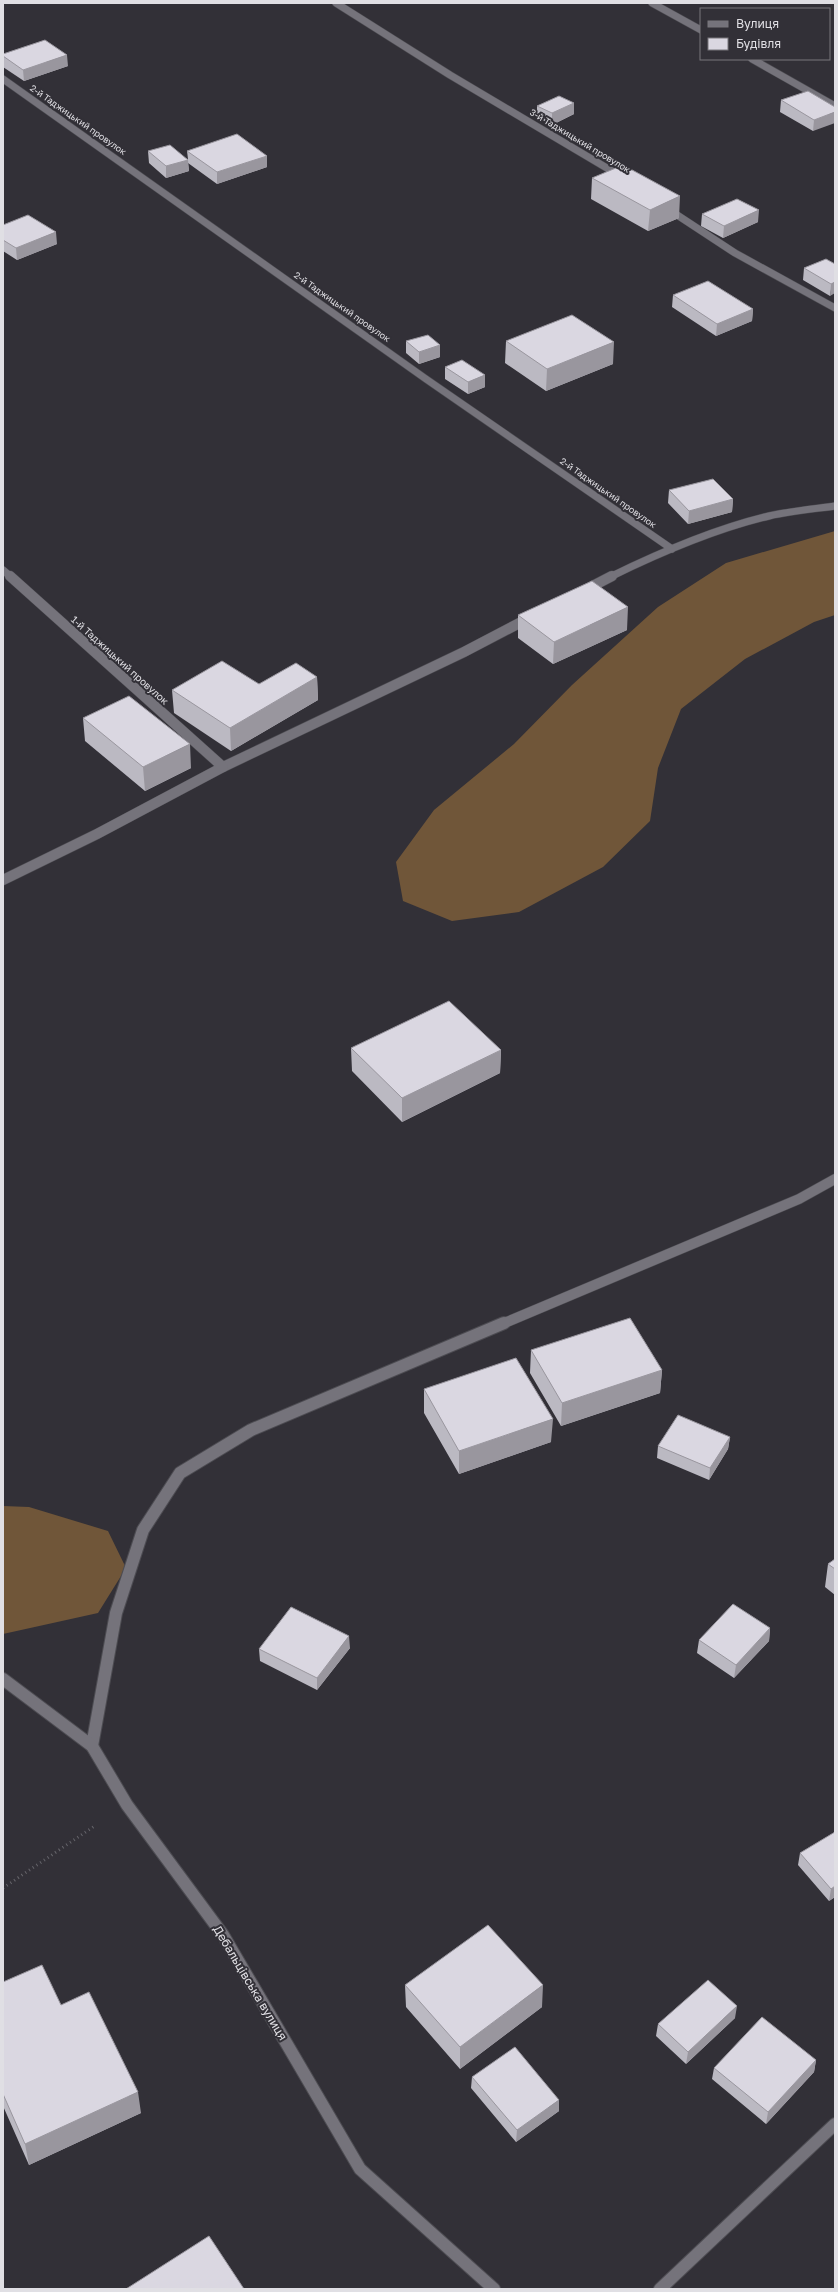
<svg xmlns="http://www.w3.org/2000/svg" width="838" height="2292" viewBox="0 0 838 2292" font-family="'Golos Text',sans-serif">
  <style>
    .forest { fill: #705639 }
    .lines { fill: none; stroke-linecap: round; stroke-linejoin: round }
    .service-far2-casing { stroke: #4d4c52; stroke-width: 8 }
    .service-far1-casing { stroke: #4d4c52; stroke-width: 11 }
    .service-casing { stroke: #4d4c52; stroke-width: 14 }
    .minor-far2-casing { stroke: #4d4c52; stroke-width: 8 }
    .minor-far1-casing { stroke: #4d4c52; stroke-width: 11 }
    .minor-casing { stroke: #4d4c52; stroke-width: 14 }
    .path { stroke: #66656b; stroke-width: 3; stroke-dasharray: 1 3.5; stroke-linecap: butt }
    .service-far2 { stroke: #75737b; stroke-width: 7 }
    .service-far1 { stroke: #75737b; stroke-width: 10 }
    .service { stroke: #75737b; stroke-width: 12 }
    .minor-far2 { stroke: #75737b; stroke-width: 7 }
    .minor-far1 { stroke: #75737b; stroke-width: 10 }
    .minor { stroke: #75737b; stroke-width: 12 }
    .wall { fill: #bbb9c2 }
    .shaded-wall { fill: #99969e }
    .building { fill: #dad7e1; stroke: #99969e }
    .labels { text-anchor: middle; stroke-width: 4; stroke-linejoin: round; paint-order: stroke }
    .far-street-label { font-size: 9px; fill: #e0dfe4; stroke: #323037 }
    .street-label { font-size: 10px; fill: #e0dfe4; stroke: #323037 }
    .near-street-label { font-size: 12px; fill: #e0dfe4; stroke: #323037 }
  </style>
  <rect width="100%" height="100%" fill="#323037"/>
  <path class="forest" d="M835 531V615L814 622 745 659 681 709 658 768 650 821 603 867 519 912 452 921 403 901 396 862 434 810 514 744 572 685 658 607 726 563Z
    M3 1506 29 1507 108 1531 126 1568 98 1613 3 1634Z"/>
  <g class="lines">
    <g class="service-far2-casing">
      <path id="service-far2" d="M610 577C661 552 714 529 769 516 791 511 813 509 835 506"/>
    </g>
    <g class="service-far1-casing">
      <path id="service-far1" d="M585 590 612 576
        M3 880 97 834 223 767 464 652 529 618
        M502 1324 799 1199 835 1179"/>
    </g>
    <g class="service-casing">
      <path id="service" d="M92 1746 116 1613 143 1530 180 1473 251 1430 504 1323
        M660 2289 835 2124"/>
    </g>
    <g class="minor-far2-casing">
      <path id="minor-far2" d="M336 3 450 75 622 177
        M652 3 701 30
        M752 59 835 106
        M3 79 426 379 672 549
        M668 209 735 253 835 308
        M3 570 11 577"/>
    </g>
    <g class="minor-far1-casing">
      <path id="minor-far1" d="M10 576 223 767"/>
    </g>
    <g class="minor-casing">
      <path id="minor" d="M3 1679 92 1746 127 1805 223 1935 360 2169 494 2289"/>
    </g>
    <path class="path" d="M3 1888 96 1825"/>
    <use href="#service-far2" class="service-far2"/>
    <use href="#service-far1" class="service-far1"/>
    <use href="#service" class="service"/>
    <use href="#minor-far2" class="minor-far2"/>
    <use href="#minor-far1" class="minor-far1"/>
    <use href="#minor" class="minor"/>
  </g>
  <path class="wall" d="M3 54 68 66 24 81 3 67Z
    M781 100 835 107 813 131 780 112Z
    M574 103V114L552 125 537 117V106Z
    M148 151 188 159 187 151 267 156V167L217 184 188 163 189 171 166 178 149 163Z
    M592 178 679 218 648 231 591 199Z
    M702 214 758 222 723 238 701 226Z
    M3 225 57 244 17 260 3 251Z
    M835 264 830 296 803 280 804 268Z
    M673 295 753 309 752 321 716 336 672 307Z
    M406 341 440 345V357L419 364 406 353Z
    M506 341 613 364 546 391 505 363Z
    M445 367 485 387 468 394 445 379Z
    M669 490 733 499 732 512 688 524 668 503Z
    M518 615 627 630 553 664 518 638Z
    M317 677 318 700 231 751 174 713 172 690 259 684Z
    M83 718 191 768 145 791 85 741Z
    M351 1048 501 1050 500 1073 402 1122 352 1071Z
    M531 1350 662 1370 660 1393 561 1426 530 1373Z
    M424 1389 551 1442 459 1474 424 1413Z
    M730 1437 728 1449 709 1480 657 1458 658 1446Z
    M835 1559V1595L825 1587 828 1564Z
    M770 1628 769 1641 734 1678 697 1653 699 1640Z
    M350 1648 317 1690 260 1661 259 1649Z
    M835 1832V1897L829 1901 798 1865 800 1853Z
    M3 1982 61 2005 141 2113 29 2165 3 2106Z
    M405 1985 542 2007 460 2069 406 2007Z
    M735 2018 686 2064 656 2036 658 2024Z
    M816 2060 814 2072 766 2124 712 2079 714 2068Z
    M472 2077 559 2111 516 2142 471 2088Z"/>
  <path class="shaded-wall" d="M67 55 68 66 24 81 23 70Z
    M574 103V114L552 125V113Z
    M835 112V123L813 131 814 120Z
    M267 156V167L217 184V172Z
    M188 160 189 171 166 178V166Z
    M680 196 679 218 648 231 650 210Z
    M759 210 758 222 723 238 724 226Z
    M56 232 57 244 17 260 16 248Z
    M835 282V293L830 296 831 284Z
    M753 309 752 321 716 336 717 324Z
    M614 342 613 364 546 391 547 369Z
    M440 345V357L419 364V352Z
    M485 375V387L468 394V382Z
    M733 499 732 512 688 524 689 511Z
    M628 607 627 630 553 664 554 642Z
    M317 677 318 700 231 751 230 728Z
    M190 744 191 768 145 791 143 767Z
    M501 1050 500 1073 402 1122V1098Z
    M662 1370 660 1393 561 1426 562 1403Z
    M553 1419 551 1442 459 1474V1451Z
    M730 1437 728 1449 709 1480 710 1468Z
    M770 1628 769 1641 734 1678 736 1665Z
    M349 1636 350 1648 317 1690V1678Z
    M835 1886V1897L829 1901 831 1889Z
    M543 1985 542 2007 460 2069V2047Z
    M737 2006 735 2018 686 2064 688 2052Z
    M816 2060 814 2072 766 2124 768 2112Z
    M138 2092 141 2113 29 2165 25 2144Z
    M559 2100V2111L516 2142 517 2130Z"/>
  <path class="building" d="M45 40 67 55 23 70 3 56V54Z
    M808 91 835 107V112L814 120 781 100Z
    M559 96 574 103 552 113 537 106Z
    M237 134 267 156 217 172 187 151Z
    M170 145 188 160 166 166 148 151Z
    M623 165 680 196 650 210 592 178Z
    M737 199 759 210 724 226 702 214Z
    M28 215 56 232 16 248 3 240V225Z
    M826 259 835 264V282L831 284 804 268Z
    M708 281 753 309 717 324 673 295Z
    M572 315 614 342 547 369 506 341Z
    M428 335 440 345 419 352 406 341Z
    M462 360 485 375 468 382 445 367Z
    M713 479 733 499 689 511 669 490Z
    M592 581 628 607 554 642 518 615Z
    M222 661 259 684 296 663 317 677 230 728 172 690Z
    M129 696 190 744 143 767 83 718Z
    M449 1001 501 1050 402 1098 351 1048Z
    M630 1318 662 1370 562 1403 531 1350Z
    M516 1358 553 1419 459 1451 424 1389Z
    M678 1415 730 1437 710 1468 658 1446Z
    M835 1559V1569L828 1564Z
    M733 1604 770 1628 736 1665 699 1640Z
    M291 1607 349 1636 317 1678 259 1649Z
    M835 1832V1886L831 1889 800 1853Z
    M488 1925 543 1985 460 2047 405 1985Z
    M42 1965 61 2005 89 1992 138 2092 25 2144 3 2094V1982Z
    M708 1980 737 2006 688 2052 658 2024Z
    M762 2017 816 2060 768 2112 714 2068Z
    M515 2047 559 2100 517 2130 472 2077Z
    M209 2236 244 2289H126Z"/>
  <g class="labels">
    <g class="far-street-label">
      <text transform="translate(78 120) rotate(35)" y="3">2-й Таджицький провулок</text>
      <text transform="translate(580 141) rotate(31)" y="3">3-й Таджицький провулок</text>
      <text transform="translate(342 307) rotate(35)" y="3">2-й Таджицький провулок</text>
      <text transform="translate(608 493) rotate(35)" y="3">2-й Таджицький провулок</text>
    </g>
    <g class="street-label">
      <text transform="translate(120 660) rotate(42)" y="4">1-й Таджицький провулок</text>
    </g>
    <g class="near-street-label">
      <text transform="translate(250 1983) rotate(59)" y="4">Дебальцівська вулиця</text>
    </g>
  </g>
  <rect width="838" height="2292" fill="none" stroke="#e0dfe4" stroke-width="8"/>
  <rect x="700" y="8" width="130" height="52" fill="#323037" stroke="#78767c"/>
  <rect x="708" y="21" width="20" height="6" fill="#75737b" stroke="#78767c"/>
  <text x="736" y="28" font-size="12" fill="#e0dfe4">Вулиця</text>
  <rect x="708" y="38" width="20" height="12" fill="#dad7e1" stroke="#78767c"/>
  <text x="736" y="48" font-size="12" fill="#e0dfe4">Будівля</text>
</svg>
